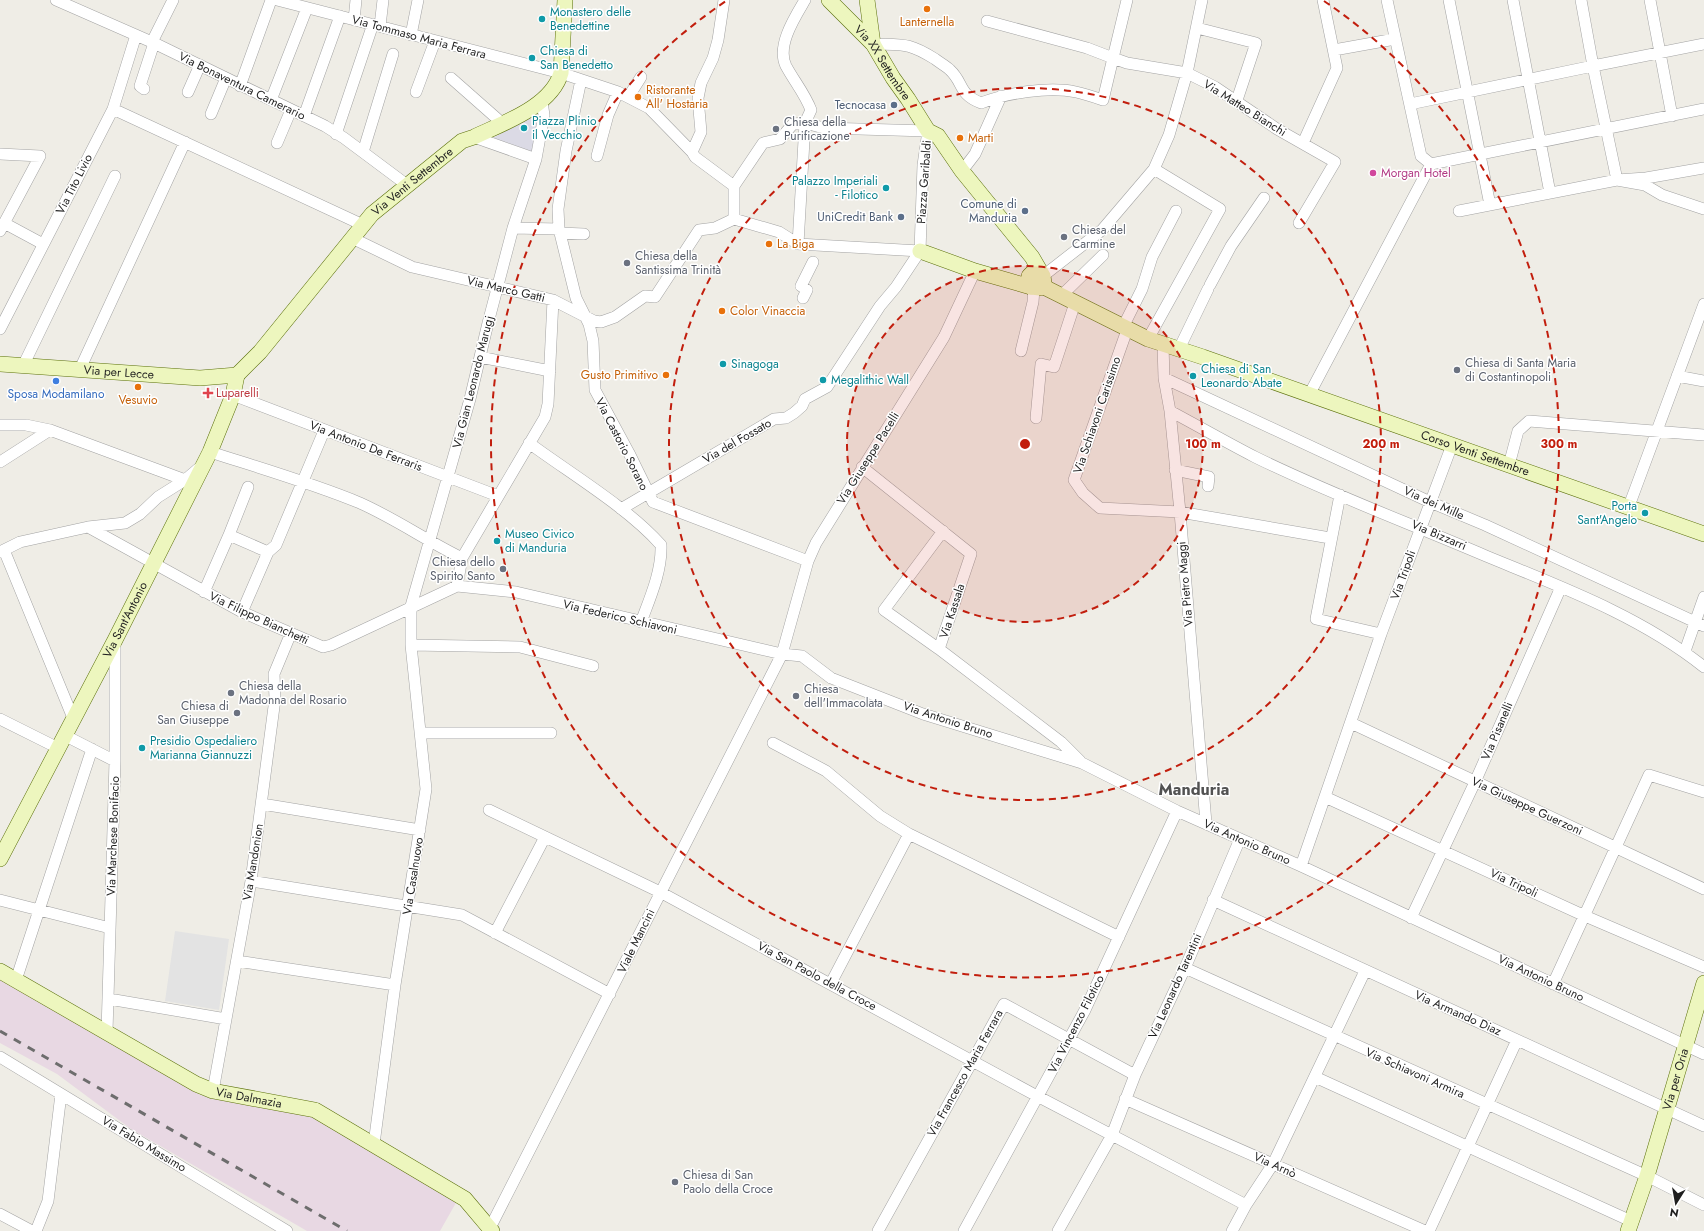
<svg xmlns="http://www.w3.org/2000/svg" width="1704" height="1231" viewBox="0 0 1704 1231" font-family="Jost,sans-serif">
  <style>
    .railway { fill: #e8d8e3 }
    .parking { fill: #e3e3e3 }
    .plaza { fill: #dbdae5 }
    .lines { fill: none; stroke-linecap: round; stroke-linejoin: round }
    .street-casing { stroke: #a3a3a3; stroke-width: 12 }
    .secondary-casing { stroke: #5c710c; stroke-width: 16 }
    .street { stroke: #fff; stroke-width: 11 }
    .secondary { stroke: #edf6be; stroke-width: 15 }
    .rail { stroke: #6d6d6d; stroke-width: 3; stroke-dasharray: 8 8; stroke-linecap: butt }
    .ring { fill: none; stroke: #c21e0d; stroke-width: 2; stroke-dasharray: 7 5 }
    .food-dot { fill: #e8710a; stroke: #fff; stroke-width: 1.5 }
    .culture-dot { fill: #0f9aa8; stroke: #fff; stroke-width: 1.5 }
    .service-dot { fill: #5c6f8a; stroke: #fff; stroke-width: 1.5 }
    .worship-dot { fill: #6b7280; stroke: #fff; stroke-width: 1.5 }
    .hotel-dot { fill: #d1479c; stroke: #fff; stroke-width: 1.5 }
    .shop-dot { fill: #3f7fe0; stroke: #fff; stroke-width: 1.5 }
    .health-dot { fill: #e0444e; stroke: #fff; stroke-width: 1.5 }
    .labels { text-anchor: middle; stroke-width: 3; stroke-linejoin: round; paint-order: stroke }
    .culture-label { font-size: 12px; fill: #0d838f; stroke: #fff; text-anchor: start }
    .food-label { font-size: 12px; fill: #c56008; stroke: #fff; text-anchor: start }
    .street-label { font-size: 12px; fill: #1f1f1f; stroke: #fff }
    .service-label { font-size: 12px; fill: #4e5e75; stroke: #fff; text-anchor: end }
    .worship-label { font-size: 12px; fill: #5b616d; stroke: #fff; text-anchor: start }
    .hotel-label { font-size: 12px; fill: #b23c85; stroke: #fff; text-anchor: start }
    .health-label { font-size: 12px; fill: #be3a42; stroke: #fff; text-anchor: start }
    .shop-label { font-size: 12px; fill: #366cbe; stroke: #fff }
    .district-label { font-size: 16px; font-weight: bold; fill: #525252; stroke: #fff }
    .centre { fill: #c21e0d; stroke: #fff; stroke-width: 2 }
    .ring-label { font-size: 12px; text-anchor: middle; font-weight: bold; fill: #c21e0d; stroke: #fff; stroke-width: 3; stroke-linejoin: round; paint-order: stroke }
  </style>
  <rect width="100%" height="100%" fill="#efede6"/>
  <path class="railway" d="M0 979 200 1095 313 1117 457 1201 440 1231H307L131 1129 57 1074 0 1043Z"/>
  <path class="parking" d="M175 931 229 939 219 1010 165 1001Z"/>
  <path class="plaza" d="M534 115 539 117 533 152 493 138Z"/>
  <g class="lines">
    <g class="street-casing">
      <path id="street" d="M56 0 154 43 325 126 344 138 407 185
        M277 0 561 73 618 92 649 108 692 152 695 157 734 186
        M1387 0 1421 156 1431 164
        M1449 0 1490 205
        M1513 0 1550 193
        M1581 0 1593 66 1704 44
        M1650 0 1672 116
        M354 20 356 0
        M987 21 1087 48 1113 58 1127 0
        M380 26 383 0
        M1197 28 1256 43 1237 100
        M411 35 418 0
        M152 42 173 0
        M873 44C903 45 908 42 935 59 940 63 946 66 950 70 964 83 958 94 981 103 1007 93 1049 86 1076 92 1085 94 1094 97 1103 100L1113 58 1127 63 1187 73 1215 87 1277 129 1335 162 1299 223
        M1334 50 1395 39
        M451 78 502 123
        M581 80 566 151 558 209 559 229 576 298 589 324 593 341 595 390 629 453 653 502 808 561
        M240 86 270 3
        M144 89 140 86 154 43
        M188 92 200 65
        M416 92 435 41
        M629 96 641 77
        M271 100 307 8
        M1410 104 1593 66 1617 180 1646 178 1704 168
        M113 109 363 225
        M211 114 226 78
        M304 116 340 16
        M336 134 373 24
        M474 137 536 159
        M277 143 291 110
        M1303 143 1337 68 1323 0
        M363 152 393 54
        M692 152 701 132 698 98 701 83 713 58 718 40 724 0
        M0 154 40 156 0 231
        M597 156 608 115 618 92
        M1431 164 1704 109
        M962 171 975 154 1001 96
        M734 186 763 143 780 139 793 124 805 123 824 128 928 131 923 165 920 251
        M1459 211 1617 180 1645 185 1662 195 1704 209
        M734 219 779 232 798 244
        M4 223 43 244
        M513 228 559 229
        M560 233 584 234
        M352 238 412 267 553 300 594 321 601 322 615 317 645 296 655 297 699 230 715 228 734 219V186
        M798 244 805 123 811 110C805 94 794 81 786 66 776 46 795 17 805 0
        M798 244 920 251
        M1043 276 1102 230 1154 169 1169 135 1187 73 1202 0
        M1210 285 1231 246 1264 198
        M1061 296 1103 255
        M803 298 807 290 801 286 813 262
        M1123 327 1142 289 1152 257 1176 211
        M0 329 113 109 136 35
        M1127 330 1074 480 1083 493 1100 508 1180 512 1330 538
        M1148 339 1220 209 1154 169
        M1163 345 1164 378 1170 411 1180 512 1206 823
        M1179 349 1208 289
        M1021 351 1033 302 1034 289
        M480 357 550 371
        M23 366 115 176
        M80 369 185 142
        M1677 376 1704 381
        M1164 378 1430 502 1485 525 1704 626
        M233 395 498 496
        M1309 395 1431 164
        M1170 411C1198 426 1226 442 1255 457 1330 494 1409 523 1486 556 1561 587 1640 616 1704 667
        M1036 418 1041 364 1054 367 1075 303
        M0 425H26L50 430 185 480
        M529 443C571 474 627 507 661 545 662 571 650 598 641 622
        M210 452C260 468 312 483 360 503 396 519 427 541 462 558
        M0 462 50 430
        M1509 465 1518 431 1529 421 1704 435
        M862 467 971 554 939 649 1061 742 1080 761
        M1175 470 1209 477 1208 486
        M1340 495 1316 619 1381 634
        M1629 506 1704 304
        M621 509 774 419 786 418 794 413 802 406 805 399 827 387 880 306 896 287 920 251
        M88 527 242 612 323 647 331 645 457 586
        M229 535 248 487
        M4 550 73 718
        M0 552 20 542 88 527 125 523 140 514 158 497 185 480 199 468
        M457 586 516 592 782 654 802 656 831 678 923 714 1082 763 1177 811 1301 866 1704 1054
        M457 586 462 558 545 417 548 404 553 300
        M204 592 229 535 268 552
        M242 612 268 552 276 545 324 431
        M411 645 520 647 593 666
        M939 649 884 610 943 531
        M1685 651 1704 597
        M0 719 58 748
        M1351 723 1704 889
        M421 733H551
        M64 735 115 761
        M773 743 826 771 880 816 909 834 1119 937
        M1325 797 1585 916 1704 967
        M262 804 420 830
        M489 810 660 892 1037 1096 1246 1205
        M1301 866 1381 634 1452 445
        M251 881 462 915 610 994
        M0 900 110 928
        M1213 900 1704 1126
        M1411 918 1475 782 1561 587
        M495 933 545 837
        M237 961 395 985
        M1185 968 1647 1176 1704 1205
        M16 980 92 749
        M831 983 909 834
        M1553 984 1649 775 1704 792
        M109 999 226 1019
        M107 1032 115 761V643
        M0 1057 287 1231
        M1315 1077 1631 1221
        M213 1091 251 881 275 699 274 674 291 633
        M1125 1099 1425 1231
        M374 1144 395 985 426 789 411 645V606L470 399 488 323 513 228 536 159 544 115 542 102
        M0 1214 32 1231
        M490 1228 782 654 808 561 816 543 944 337 975 271
        M36 1231 48 1201 61 1094
        M878 1231 1004 1004 1135 1075
        M964 1231 1085 1010 1177 811
        M1058 1231 1112 1135 1135 1075 1185 968 1240 839
        M1232 1231 1246 1205 1273 1164 1365 971
        M1429 1231 1517 1040"/>
    </g>
    <g class="secondary-casing">
      <g id="secondary">
        <path id="s1" d="M829 0 873 44 893 78 908 99 928 131 938 136 962 171 1032 257 1043 276 1044 283 1040 288 1031 287 1028 284 1029 276 1032 273 1040 274"/>
        <path d="M867 0 873 44"/>
        <path d="M920 251 975 271 1031 287"/>
        <path id="s2" d="M1042 286 1148 339 1203 357 1704 534"/>
        <path id="s3" d="M0 364 200 378 237 375"/>
        <path id="s4" d="M237 375 260 352 372 214 462 141 474 137C503 123 551 107 561 73L565 0"/>
        <path id="s5" d="M0 859 115 640 210 452 233 395 237 375"/>
        <path id="s6" d="M0 971 196 1084 213 1091 315 1110 465 1199 492 1231"/>
        <path id="s7" d="M1628 1231 1647 1176 1704 983"/>
      </g>
    </g>
    <use href="#street" class="street"/>
    <use href="#secondary" class="secondary"/>
    <path class="rail" d="M0 1031 347 1231"/>
  </g>
  <circle cx="1025" cy="444" r="178" fill="#c21e0d" fill-opacity=".12"/>
  <g class="ring">
    <circle cx="1025" cy="444" r="178"/>
    <circle cx="1025" cy="444" r="356"/>
    <path d="M1324 1A534 534 0 1 1 726 1"/>
  </g>
  <g class="food-dot">
    <circle cx="927" cy="9" r="4"/>
    <circle cx="638" cy="97" r="4"/>
    <circle cx="960" cy="138" r="4"/>
    <circle cx="769" cy="244" r="4"/>
    <circle cx="722" cy="311" r="4"/>
    <circle cx="666" cy="375" r="4"/>
    <circle cx="138" cy="387" r="4"/>
  </g>
  <g class="culture-dot">
    <circle cx="542" cy="19" r="4"/>
    <circle cx="532" cy="58" r="4"/>
    <circle cx="524" cy="128" r="4"/>
    <circle cx="886" cy="188" r="4"/>
    <circle cx="723" cy="364" r="4"/>
    <circle cx="1193" cy="376" r="4"/>
    <circle cx="823" cy="380" r="4"/>
    <circle cx="1645" cy="513" r="4"/>
    <circle cx="497" cy="541" r="4"/>
    <circle cx="142" cy="748" r="4"/>
  </g>
  <g class="service-dot">
    <circle cx="894" cy="105" r="4"/>
    <circle cx="1025" cy="211" r="4"/>
    <circle cx="901" cy="217" r="4"/>
  </g>
  <g class="worship-dot">
    <circle cx="776" cy="129" r="4"/>
    <circle cx="1064" cy="237" r="4"/>
    <circle cx="627" cy="263" r="4"/>
    <circle cx="1457" cy="370" r="4"/>
    <circle cx="503" cy="569" r="4"/>
    <circle cx="231" cy="693" r="4"/>
    <circle cx="796" cy="696" r="4"/>
    <circle cx="237" cy="713" r="4"/>
    <circle cx="675" cy="1182" r="4"/>
  </g>
  <circle class="hotel-dot" cx="1373" cy="173" r="4"/>
  <circle class="shop-dot" cx="56" cy="381" r="4"/>
  <path class="health-dot" d="M206 387h4v4h4v4h-4v4h-4v-4h-4v-4h4z"/>
  <g class="labels">
    <g class="culture-label">
      <text x="550" y="16">Monastero delle<tspan x="550" dy="14">Benedettine</tspan></text>
      <text x="540" y="55">Chiesa di<tspan x="540" dy="14">San Benedetto</tspan></text>
      <text x="532" y="125">Piazza Plinio<tspan x="532" dy="14">il Vecchio</tspan></text>
      <text x="878" y="185" text-anchor="end">Palazzo Imperiali<tspan x="878" dy="14">- Filotico</tspan></text>
      <text x="731" y="368">Sinagoga</text>
      <text x="1201" y="373">Chiesa di San<tspan x="1201" dy="14">Leonardo Abate</tspan></text>
      <text x="831" y="384">Megalithic Wall</text>
      <text x="1637" y="510" text-anchor="end">Porta<tspan x="1637" dy="14">Sant'Angelo</tspan></text>
      <text x="505" y="538">Museo Civico<tspan x="505" dy="14">di Manduria</tspan></text>
      <text x="150" y="745">Presidio Ospedaliero<tspan x="150" dy="14">Marianna Giannuzzi</tspan></text>
    </g>
    <g class="food-label">
      <text x="927" y="26" text-anchor="middle">Lanternella</text>
      <text x="646" y="94">Ristorante<tspan x="646" dy="14">All' Hostaria</tspan></text>
      <text x="968" y="142">Marti</text>
      <text x="777" y="248">La Biga</text>
      <text x="730" y="315">Color Vinaccia</text>
      <text x="658" y="379" text-anchor="end">Gusto Primitivo</text>
      <text x="138" y="404" text-anchor="middle">Vesuvio</text>
    </g>
    <g class="street-label">
      <text transform="translate(419 37) rotate(15)" y="4">Via Tommaso Maria Ferrara</text>
      <text dy="4" stroke="none"><textPath href="#s1" startOffset="83">Via XX Settembre</textPath></text>
      <text transform="translate(242 86) rotate(26)" y="4">Via Bonaventura Camerario</text>
      <text transform="translate(1245 108) rotate(32)" y="4">Via Matteo Bianchi</text>
      <text dy="4" stroke="none"><textPath href="#s4" startOffset="262">Via Venti Settembre</textPath></text>
      <text transform="translate(924 182) rotate(-86)" y="4">Piazza Garibaldi</text>
      <text transform="translate(74 184) rotate(-63)" y="4">Via Tito Livio</text>
      <text transform="translate(506 289) rotate(13)" y="4">Via Marco Gatti</text>
      <text dy="4" stroke="none"><textPath href="#s3" startOffset="119">Via per Lecce</textPath></text>
      <text transform="translate(473 382) rotate(-76)" y="4">Via Gian Leonardo Marugj</text>
      <text transform="translate(1097 415) rotate(-71)" y="4">Via Schiavoni Carissimo</text>
      <text transform="translate(737 441) rotate(-30)" y="4">Via del Fossato</text>
      <text transform="translate(622 444) rotate(63)" y="4">Via Castorio Sorano</text>
      <text transform="translate(366 446) rotate(21)" y="4">Via Antonio De Ferraris</text>
      <text dy="4" stroke="none"><textPath href="#s2" startOffset="465">Corso Venti Settembre</textPath></text>
      <text transform="translate(868 458) rotate(-58)" y="4">Via Giuseppe Pacelli</text>
      <text transform="translate(1434 503) rotate(24)" y="4">Via dei Mille</text>
      <text transform="translate(1439 535) rotate(23)" y="4">Via Bizzarri</text>
      <text transform="translate(1403 575) rotate(-70)" y="4">Via Tripoli</text>
      <text transform="translate(1185 584) rotate(-95)" y="4">Via Pietro Maggi</text>
      <text transform="translate(952 611) rotate(-72)" y="4">Via Kassala</text>
      <text transform="translate(620 617) rotate(13)" y="4">Via Federico Schiavoni</text>
      <text transform="translate(259 618) rotate(25)" y="4">Via Filippo Bianchetti</text>
      <text dy="4" stroke="none"><textPath href="#s5" startOffset="270">Via Sant'Antonio</textPath></text>
      <text transform="translate(948 720) rotate(18)" y="4">Via Antonio Bruno</text>
      <text transform="translate(1497 731) rotate(-67)" y="4">Via Pisanelli</text>
      <text transform="translate(1527 806) rotate(25)" y="4">Via Giuseppe Guerzoni</text>
      <text transform="translate(113 836) rotate(-88)" y="4">Via Marchese Bonifacio</text>
      <text transform="translate(1247 842) rotate(24)" y="4">Via Antonio Bruno</text>
      <text transform="translate(253 862) rotate(-81)" y="4">Via Mandonion</text>
      <text transform="translate(413 876) rotate(-81)" y="4">Via Casalnuovo</text>
      <text transform="translate(1514 883) rotate(25)" y="4">Via Tripoli</text>
      <text transform="translate(636 941) rotate(-64)" y="4">Viale Mancini</text>
      <text transform="translate(817 976) rotate(28)" y="4">Via San Paolo della Croce</text>
      <text transform="translate(1541 978) rotate(25)" y="4">Via Antonio Bruno</text>
      <text transform="translate(1175 986) rotate(-66)" y="4">Via Leonardo Tarentini</text>
      <text transform="translate(1458 1013) rotate(24)" y="4">Via Armando Diaz</text>
      <text transform="translate(1076 1024) rotate(-63)" y="4">Via Vincenzo Filotico</text>
      <text transform="translate(965 1073) rotate(-61)" y="4">Via Francesco Maria Ferrara</text>
      <text transform="translate(1415 1073) rotate(24)" y="4">Via Schiavoni Armira</text>
      <text dy="4" stroke="none"><textPath href="#s7" startOffset="159">Via per Oria</textPath></text>
      <text dy="4" stroke="none"><textPath href="#s6" startOffset="281">Via Dalmazia</textPath></text>
      <text transform="translate(144 1144) rotate(31)" y="4">Via Fabio Massimo</text>
      <text transform="translate(1275 1165) rotate(24)" y="4">Via Arnò</text>
    </g>
    <g class="service-label">
      <text x="886" y="109">Tecnocasa</text>
      <text x="1017" y="208">Comune di<tspan x="1017" dy="14">Manduria</tspan></text>
      <text x="893" y="221">UniCredit Bank</text>
    </g>
    <g class="worship-label">
      <text x="784" y="126">Chiesa della<tspan x="784" dy="14">Purificazione</tspan></text>
      <text x="1072" y="234">Chiesa del<tspan x="1072" dy="14">Carmine</tspan></text>
      <text x="635" y="260">Chiesa della<tspan x="635" dy="14">Santissima Trinità</tspan></text>
      <text x="1465" y="367">Chiesa di Santa Maria<tspan x="1465" dy="14">di Costantinopoli</tspan></text>
      <text x="495" y="566" text-anchor="end">Chiesa dello<tspan x="495" dy="14">Spirito Santo</tspan></text>
      <text x="239" y="690">Chiesa della<tspan x="239" dy="14">Madonna del Rosario</tspan></text>
      <text x="804" y="693">Chiesa<tspan x="804" dy="14">dell'Immacolata</tspan></text>
      <text x="229" y="710" text-anchor="end">Chiesa di<tspan x="229" dy="14">San Giuseppe</tspan></text>
      <text x="683" y="1179">Chiesa di San<tspan x="683" dy="14">Paolo della Croce</tspan></text>
    </g>
    <g class="hotel-label">
      <text x="1381" y="177">Morgan Hotel</text>
    </g>
    <g class="health-label">
      <text x="216" y="397">Luparelli</text>
    </g>
    <g class="shop-label">
      <text x="56" y="398">Sposa Modamilano</text>
    </g>
    <g class="district-label">
      <text x="1194" y="795">Manduria</text>
    </g>
  </g>
  <circle cx="1025" cy="444" r="6" class="centre"/>
  <g class="ring-label">
    <text x="1203" y="448">100 m</text>
    <text x="1381" y="448">200 m</text>
    <text x="1559" y="448">300 m</text>
  </g>
  <g transform="translate(1676 1203) rotate(191)" stroke="#ffffff" stroke-width="3" paint-order="stroke">
  <path d="M0-3L7 15L0 10L-7 15Z" fill="#1f1f1f"/>
  <text y="-6" font-size="11" font-weight="bold" text-anchor="middle" fill="#1f1f1f">N</text>
  </g>
</svg>
